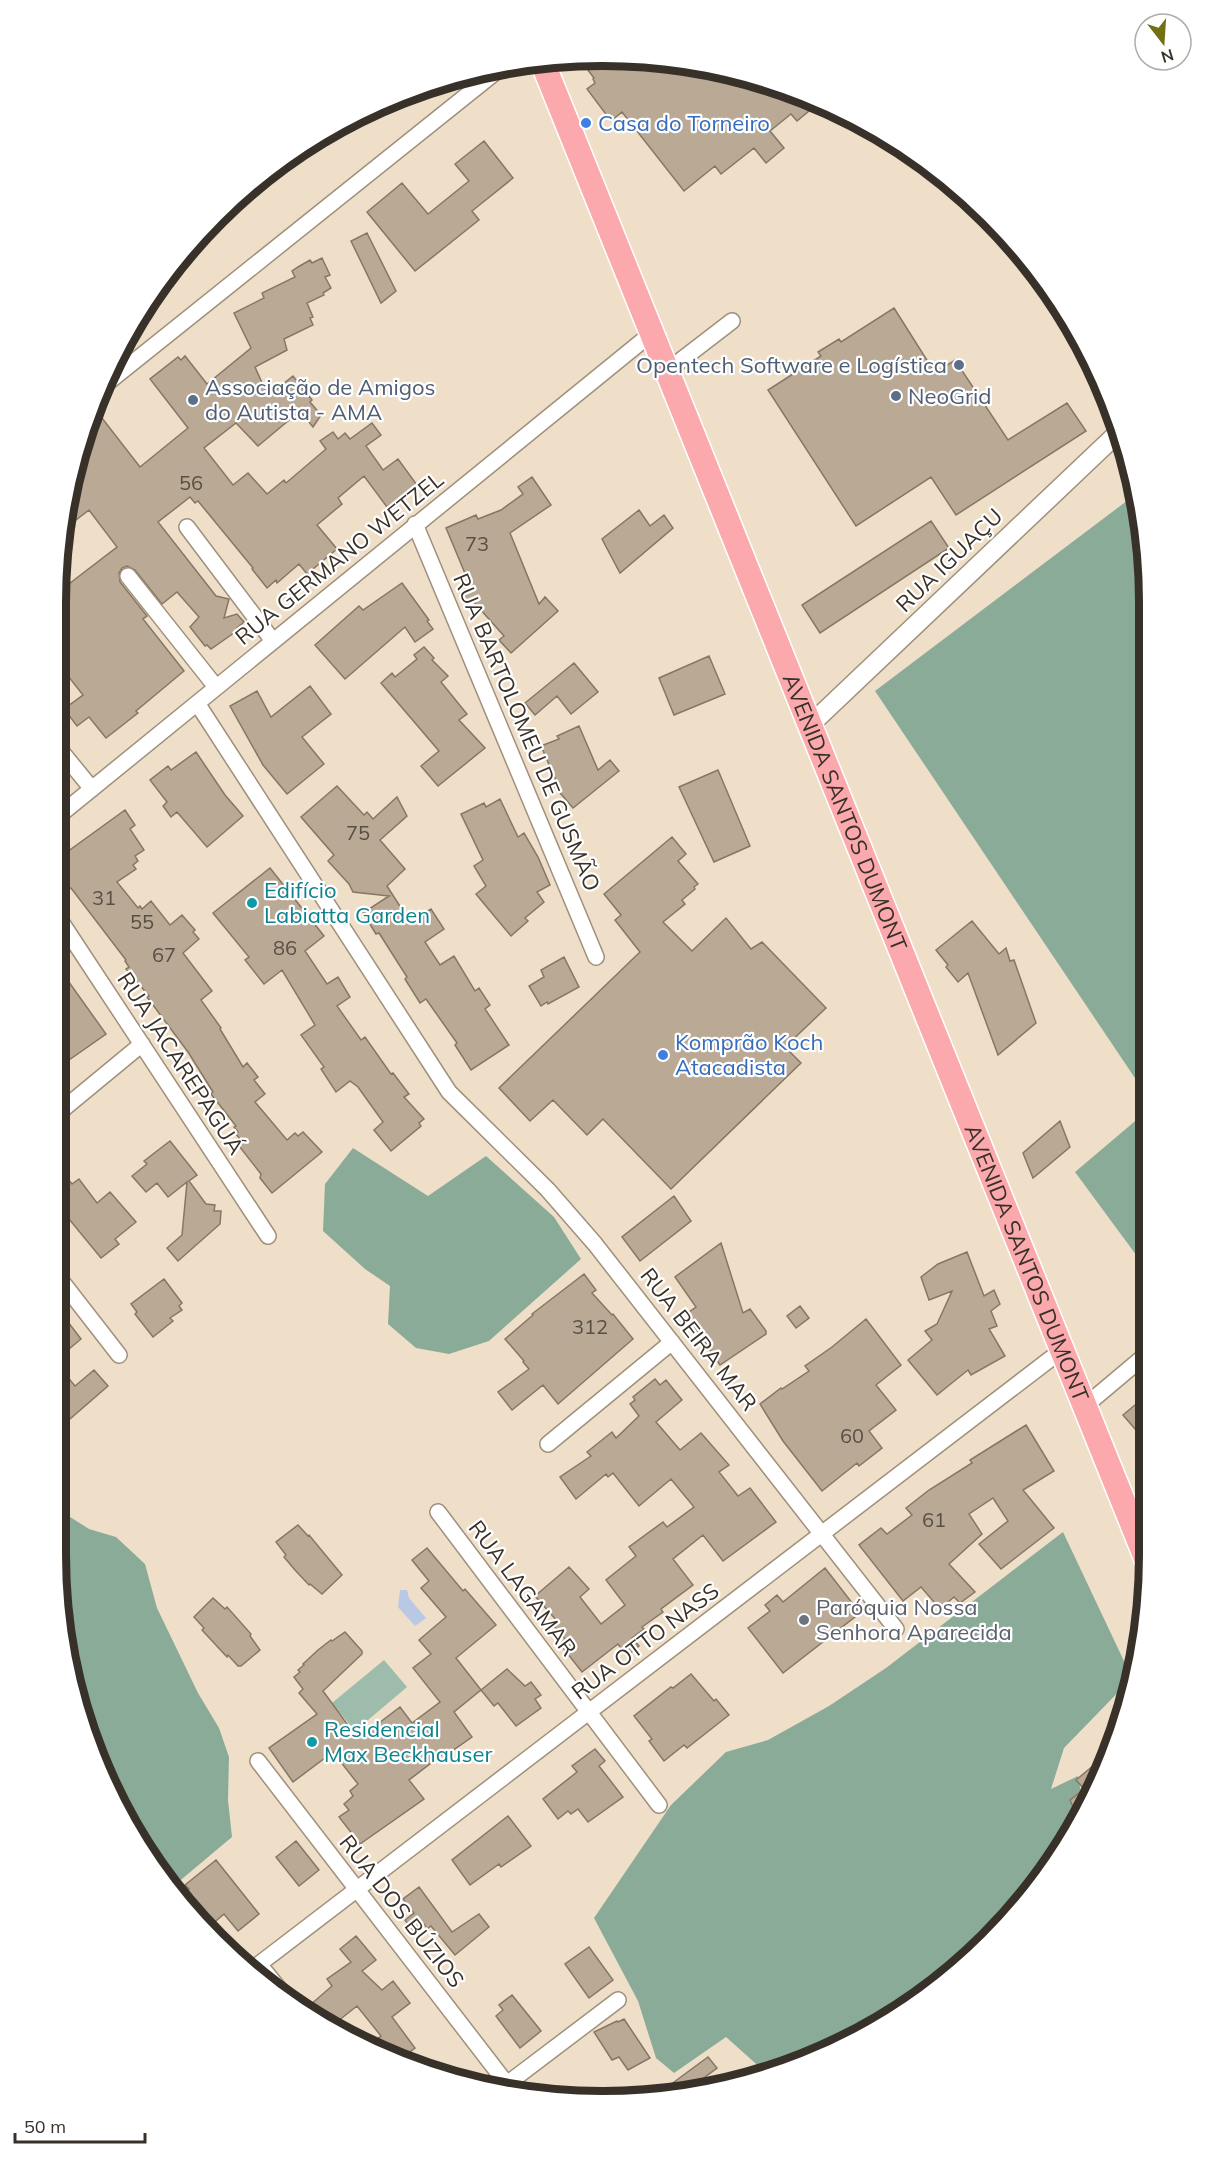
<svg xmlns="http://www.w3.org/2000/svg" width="1205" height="2157" viewBox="0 0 1205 2157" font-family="Mulish,sans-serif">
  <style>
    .green { fill: #9dbcab }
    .forest { fill: #8bab99 }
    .water { fill: #b9c8e4 }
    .building { fill: #b9a995; stroke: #867764; stroke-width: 1.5 }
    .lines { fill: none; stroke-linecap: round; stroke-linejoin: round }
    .minor-casing { stroke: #9f907c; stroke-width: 18 }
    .tertiary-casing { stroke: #9f907c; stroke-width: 21 }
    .primary-casing { stroke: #fff; stroke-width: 27 }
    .minor { stroke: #fff; stroke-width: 15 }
    .tertiary { stroke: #fff; stroke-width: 18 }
    .primary { stroke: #fba9ad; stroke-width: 24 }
    .shop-dot { fill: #3f7fe0; stroke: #fff; stroke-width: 2 }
    .service-dot { fill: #5c6f8a; stroke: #fff; stroke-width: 2 }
    .culture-dot { fill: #0f9aa8; stroke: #fff; stroke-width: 2 }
    .worship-dot { fill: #6b7280; stroke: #fff; stroke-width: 2 }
    .labels { text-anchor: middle; stroke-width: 4.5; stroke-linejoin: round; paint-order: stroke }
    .number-label { font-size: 20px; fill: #584f44 }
    .shop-label { font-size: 22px; fill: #366cbe; stroke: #fff; text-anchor: start }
    .service-label { font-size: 22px; fill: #4e5e75; stroke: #fff; text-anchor: start }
    .street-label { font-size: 22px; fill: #383129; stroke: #fff }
    .culture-label { font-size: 22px; fill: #0d838f; stroke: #fff; text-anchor: start }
    .worship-label { font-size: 22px; fill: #5b616d; stroke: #fff; text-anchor: start }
    .rim { fill: none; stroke: #383129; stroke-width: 8 }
  </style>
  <rect width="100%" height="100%" fill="#efdfc9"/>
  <path class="green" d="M384 1660 407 1687 355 1731 332 1703Z"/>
  <path class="forest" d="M1136 494 1145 531 1147 1096 875 691Z
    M1147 1111V1265L1145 1267 1075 1172Z
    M353 1148 428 1196 486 1156 554 1217 581 1259 489 1341 449 1354 416 1348 388 1324 390 1286 365 1269 323 1231 325 1184Z
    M56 1508 89 1529 116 1537 145 1564 157 1608 198 1693 219 1728 229 1757 228 1800 232 1837 170 1889 85 1731 56 1555Z
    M1063 1532 1132 1678 1064 1748 1051 1789 1078 1776 1084 1809 1076 1828 963 1966 812 2060 764 2071 726 2037 674 2073 656 2058 638 2001 594 1918 671 1805 726 1752 768 1740 829 1706 886 1668Z"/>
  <path class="water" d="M400 1590H407L409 1598 426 1618 415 1626 398 1607Z"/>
  <path class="building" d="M578 57 674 60 778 84 810 99 815 106 797 121 791 114 770 131 784 148 766 163 754 148 721 174 715 166 684 191 622 112 611 121 587 89 595 83 593 79 594 78Z
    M484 141 513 178 472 211 479 220 415 271 367 212 402 183 428 214 469 181 455 164Z
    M367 233 396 291 381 303 351 241Z
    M322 258 330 275 325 277 331 288 323 293 324 295 307 303 313 317 310 318 313 325 284 339 287 350 255 367 268 396 293 376 312 400 310 402 321 415 313 427 300 411 258 446 236 423 204 448 233 485 248 473 267 494 284 480 286 483 326 449 320 441 333 432 338 439 345 433 350 439 372 423 381 435 366 446 383 470 398 459 417 485 387 507 364 476 338 498 342 504 317 525 337 549 307 574 299 564 277 583 276 580 267 588 252 569 253 568 198 501 195 503 190 497 158 522 216 596 229 599 224 618 237 614 244 622 237 628 238 630 211 649 207 645 205 646 190 627 199 617 177 592 162 604 135 570 127 566 122 568 119 573 120 582 147 616 143 619 184 671 136 711 138 713 106 738 89 717 77 726 64 709 83 695 57 662V593L117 547 89 510 63 530 74 461 87 430 102 418 140 467 188 428 150 379 178 357 181 360 185 356 207 384 251 348 234 313 264 298 262 293 295 277 292 271 298 267 310 260 312 263Z
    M894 308 935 373 955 360 1008 440 1067 403 1086 431 956 515 931 477 856 526 768 390 821 356 818 352 839 339 841 342Z
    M532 477 551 505 510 533 539 604 545 597 558 611 511 653 499 640 504 636 472 600 465 605 458 589 469 583 446 528 476 515 478 519 501 510 523 494 518 487Z
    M639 510 650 526 664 515 673 528 620 573 602 539Z
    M931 521 949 548 820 633 802 605Z
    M402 583 429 620 427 621 433 629 415 642 405 627 345 679 315 645 359 606 363 610Z
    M424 647 434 658 432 660 448 676 441 682 467 714 459 720 485 748 438 786 421 766 439 751 381 683 392 673 395 677 417 659 414 655Z
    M709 656 725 694 674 715 659 678Z
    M574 663 598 692 571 714 557 696 535 715 525 703Z
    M310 686 331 714 302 737 324 764 287 794 263 765 230 706 257 691 271 717Z
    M579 726 598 770 610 760 619 771 573 808 554 786 557 783 541 746 559 739 557 736Z
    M196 752 225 795 243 816 207 847 177 812 171 817 163 806 167 802 150 780 168 766 171 770Z
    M718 770 750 846 714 862 679 787Z
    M337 786 364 815 367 812 373 819 397 797 407 816 380 840 405 869 387 886 410 922 431 909 444 929 425 942 440 965 454 956 475 991 479 988 490 1005 485 1009 509 1045 471 1070 455 1045 457 1043 426 999 420 1003 405 979 407 977 379 933 376 934 363 913 389 896 353 892 349 884 328 861 334 855 301 817Z
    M500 799 518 837 524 833 538 857 550 885 537 892 544 902 525 918 528 921 511 936 476 894 486 886 474 866 483 860 461 814 484 803 486 807Z
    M125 810 135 825 130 829 144 850 135 856 138 861 133 865 136 869 117 882 138 908 140 906 142 909 151 901 170 925 182 915 195 930 193 932 199 939 183 953 212 991 201 1000 221 1028 220 1029 243 1067 247 1063 258 1077 254 1080 265 1094 255 1102 287 1140 295 1133 298 1136 303 1132 322 1152 272 1193 260 1178 261 1174 239 1146 243 1143 236 1134 238 1132 234 1127 236 1126 211 1094 213 1092 188 1052 147 997 149 996 126 969 129 967 125 961 126 960 71 888 64 893 56 882V873L62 869 56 860Z
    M672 837 686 854 678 861 698 884 694 887 695 889 682 900 685 904 663 922 692 951 726 918 751 949 762 942 826 1008 785 1047 801 1063 671 1189 603 1119 587 1135 553 1100 530 1121 499 1088 640 952 615 920 621 915 604 894Z
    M270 868 324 936 305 951 327 984 338 977 350 997 337 1006 361 1040 365 1037 391 1074 393 1073 409 1094 404 1097 424 1119 419 1123 421 1126 391 1151 374 1130 383 1122 358 1087 350 1081 336 1092 321 1069 324 1067 301 1035 315 1025 282 970 264 984 245 960 249 957 213 913Z
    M972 921 999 954 1006 948 1010 961 1014 960 1036 1023 998 1055 968 973 958 982 946 967 948 965 936 950Z
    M564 957 579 987 548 1004 547 1002 541 1006 529 986 544 977 541 970Z
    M56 964 106 1034 69 1060 56 1042Z
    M1060 1121 1070 1147 1033 1178 1023 1153Z
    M170 1141 197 1175 189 1181 206 1204 215 1205 214 1211H221L220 1224 178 1261 167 1248 182 1235 187 1182 168 1197 157 1183 146 1192 132 1176 147 1164 144 1161Z
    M56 1164 72 1184 79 1179 97 1203 110 1192 136 1222 115 1239 119 1244 101 1258 69 1219 56 1230Z
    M674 1196 691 1221 640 1261 622 1237Z
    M721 1243 743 1313 750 1309 766 1331V1334L720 1365 686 1314 696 1307 675 1277Z
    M967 1252 984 1296 994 1290 1000 1304 991 1311 997 1326 989 1329 1005 1356 971 1375 968 1370 937 1395 908 1360 932 1340 925 1331 937 1324 952 1291 929 1300 921 1277 938 1264Z
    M584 1274 596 1290 592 1293 612 1315 613 1314 633 1339 558 1404 543 1385 512 1410 498 1392 529 1369 523 1362 524 1361 505 1339 533 1315 532 1314Z
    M164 1279 182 1303 179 1306 182 1310 170 1318 173 1321 153 1337 135 1314 137 1312 131 1304Z
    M800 1306 809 1318 796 1328 787 1316Z
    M866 1319 901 1365 876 1385 896 1410 869 1431 882 1448 859 1466 857 1463 822 1491 783 1441 760 1404 781 1388 782 1389 809 1371 805 1366 832 1347Z
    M68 1322 81 1339 56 1360V1332Z
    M56 1363 75 1386 94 1370 108 1386 56 1431Z
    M655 1379 660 1385 666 1380 682 1400 656 1422 680 1450 701 1433 729 1465 719 1472 738 1496 750 1488 776 1522 723 1561 703 1535 673 1559 693 1585 661 1609 663 1612 642 1627 644 1629 632 1638 639 1646 627 1656 618 1644 582 1672 560 1644 565 1639 553 1625 557 1621 535 1596 569 1567 589 1589 580 1597 601 1624 625 1605 606 1580 636 1556 629 1547 663 1522 667 1527 694 1507 671 1479 639 1506 613 1473 608 1477 606 1474 576 1499 560 1477 591 1456 587 1452 612 1432 616 1438 639 1416 630 1404 635 1400 633 1397Z
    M1148 1394V1444L1123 1415Z
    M1026 1425 1054 1471 1023 1490 1054 1528 1001 1569 979 1544 1008 1521 993 1498 969 1514 982 1534 949 1564 975 1592 960 1603 954 1597 940 1609 921 1587 903 1601 859 1545 881 1528 887 1534 912 1515 906 1508 929 1490 972 1463 970 1460Z
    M298 1525 308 1536 309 1535 342 1575 322 1594 310 1584 309 1585 295 1570 284 1557 286 1555 276 1542Z
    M427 1548 463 1591 465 1589 496 1625 456 1658 481 1690 507 1669 525 1686 531 1682 541 1695 535 1699 541 1708 516 1726 498 1703 494 1706 481 1690 454 1712 472 1737 449 1753 447 1751 409 1780 424 1799 360 1844 339 1817 349 1810 344 1804 353 1796 350 1791 358 1784 333 1752 293 1782 269 1748 317 1714 299 1693 303 1689 294 1677 300 1672 298 1670 304 1665 303 1664 318 1650 331 1640 332 1641 345 1632 362 1651V1654L323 1691 358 1739 400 1707 412 1723 440 1702 413 1668 431 1654 419 1640 446 1617 421 1588 429 1581 412 1560Z
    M825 1568 860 1613 783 1673 748 1628 770 1611 765 1605 777 1595 783 1602Z
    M213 1598 225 1609 227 1607 251 1634 250 1636 260 1650 241 1666H238L228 1655 227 1657 202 1630 204 1628 194 1617Z
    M691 1674 714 1701 716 1699 729 1715 687 1748 684 1745 664 1761 649 1741 652 1739 634 1716 671 1687 673 1688Z
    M595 1749 605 1761 599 1766 623 1797 588 1822 578 1809 571 1814 568 1811 558 1819 543 1799 577 1772 572 1766Z
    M1107 1754 1097 1779 1079 1821 1070 1800 1084 1789 1076 1780Z
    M508 1816 531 1846 501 1867 499 1864 470 1885 452 1860Z
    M296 1841 319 1870 299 1886 276 1857Z
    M216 1860 259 1914 238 1931 224 1914 210 1926 179 1897 189 1889 185 1885Z
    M419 1887 452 1932 479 1914 489 1927 455 1955 431 1926 427 1929 424 1924 414 1931 405 1920 414 1913 403 1899Z
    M356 1936 376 1960 362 1971 382 1990 393 1981 410 2003 392 2017 415 2048 403 2057 372 2043 381 2036 357 2006 333 2025 320 2019 309 2006 332 1986 327 1979 351 1962 340 1949Z
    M589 1947 613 1980 589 1998 565 1964Z
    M512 1995 541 2031 520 2048 496 2016 503 2010 499 2005Z
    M624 2019 650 2058 628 2070 619 2057 612 2060 594 2032 617 2021 618 2022Z
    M708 2057 717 2068 689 2089 655 2096Z"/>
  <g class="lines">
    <g class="minor-casing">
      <path id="minor" d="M667 371 732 321
        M106 384 502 67
        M415 524 596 957
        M187 527 273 641
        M128 576 216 687
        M197 703 449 1092 548 1190 595 1244 896 1629
        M56 745 92 789
        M56 818 652 333
        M56 914 268 1236
        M56 1115 142 1044
        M56 1274 119 1355
        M1085 1406 1148 1353
        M548 1444 672 1342
        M438 1512 659 1805
        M258 1761 510 2088
        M259 1964 284 1995
        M254 1968 1062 1350
        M507 2084 618 2000"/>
    </g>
    <g class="tertiary-casing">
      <path id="tertiary" d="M810 725 1121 430"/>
    </g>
    <g class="primary-casing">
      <g id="primary">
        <path id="s1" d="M542 61 1148 1563"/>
      </g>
    </g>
    <use href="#minor" class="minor"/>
    <use href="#tertiary" class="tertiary"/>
    <use href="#primary" class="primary"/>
  </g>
  <g class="shop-dot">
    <circle cx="586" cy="123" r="6"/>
    <circle cx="663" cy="1055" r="6"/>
  </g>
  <g class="service-dot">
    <circle cx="959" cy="365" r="6"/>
    <circle cx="896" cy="396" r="6"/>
    <circle cx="193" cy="400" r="6"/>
  </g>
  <g class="culture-dot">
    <circle cx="252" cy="903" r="6"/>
    <circle cx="312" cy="1742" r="6"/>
  </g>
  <circle class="worship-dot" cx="804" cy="1620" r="6"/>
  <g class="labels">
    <g class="number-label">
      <text x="191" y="490">56</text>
      <text x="477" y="551">73</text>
      <text x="358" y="840">75</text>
      <text x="104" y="905">31</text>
      <text x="142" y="929">55</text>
      <text x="285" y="955">86</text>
      <text x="164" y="962">67</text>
      <text x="590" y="1334">312</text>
      <text x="852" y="1443">60</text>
      <text x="934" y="1527">61</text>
    </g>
    <g class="shop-label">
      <text x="598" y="131">Casa do Torneiro</text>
      <text x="675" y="1050">Komprão Koch<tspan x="675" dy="25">Atacadista</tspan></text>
    </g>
    <g class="service-label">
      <text x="947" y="373" text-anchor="end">Opentech Software e Logística</text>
      <text x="205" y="395">Associação de Amigos<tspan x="205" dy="25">do Autista - AMA</tspan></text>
      <text x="908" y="404">NeoGrid</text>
    </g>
    <g class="street-label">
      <text transform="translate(339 558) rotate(-39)" y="8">RUA GERMANO WETZEL</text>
      <text transform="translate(949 560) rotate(-44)" y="8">RUA IGUAÇU</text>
      <text transform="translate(527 732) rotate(67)" y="8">RUA BARTOLOMEU DE GUSMÃO</text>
      <text dy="8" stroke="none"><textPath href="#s1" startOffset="810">AVENIDA SANTOS DUMONT</textPath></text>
      <text transform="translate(181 1063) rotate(57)" y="8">RUA JACAREPAGUÁ</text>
      <text dy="8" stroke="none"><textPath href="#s1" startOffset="1296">AVENIDA SANTOS DUMONT</textPath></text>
      <text transform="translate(699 1339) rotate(52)" y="8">RUA BEIRA MAR</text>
      <text transform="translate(523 1588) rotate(53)" y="8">RUA LAGAMAR</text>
      <text transform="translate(645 1641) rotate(-37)" y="8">RUA OTTO NASS</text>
      <text transform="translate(402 1911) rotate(52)" y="8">RUA DOS BÚZIOS</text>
    </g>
    <g class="culture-label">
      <text x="264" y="898">Edifício<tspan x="264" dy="25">Labiatta Garden</tspan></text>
      <text x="324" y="1737">Residencial<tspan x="324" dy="25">Max Beckhauser</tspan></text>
    </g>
    <g class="worship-label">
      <text x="816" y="1615">Paróquia Nossa<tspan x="816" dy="25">Senhora Aparecida</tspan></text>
    </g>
  </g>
  <path d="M0 0H1205V2157H0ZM602 66H603A536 536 0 0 1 1139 602V1555A536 536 0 0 1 603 2091H602A536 536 0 0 1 66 1555V602A536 536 0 0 1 602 66Z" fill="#fff" fill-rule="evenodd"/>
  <path class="rim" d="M602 66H603A536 536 0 0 1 1139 602V1555A536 536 0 0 1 603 2091H602A536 536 0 0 1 66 1555V602A536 536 0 0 1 602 66Z"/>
  <g transform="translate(1163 42) rotate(163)"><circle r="28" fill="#ffffff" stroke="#afada9" stroke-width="1.5"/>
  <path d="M0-4.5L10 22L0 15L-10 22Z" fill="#727013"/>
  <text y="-9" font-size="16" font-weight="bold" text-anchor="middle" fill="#383129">N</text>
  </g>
  <path d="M15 2133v9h130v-9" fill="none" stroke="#383129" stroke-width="3"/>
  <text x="24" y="2133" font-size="18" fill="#383129" stroke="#ffffff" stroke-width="4.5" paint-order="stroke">50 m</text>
</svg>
